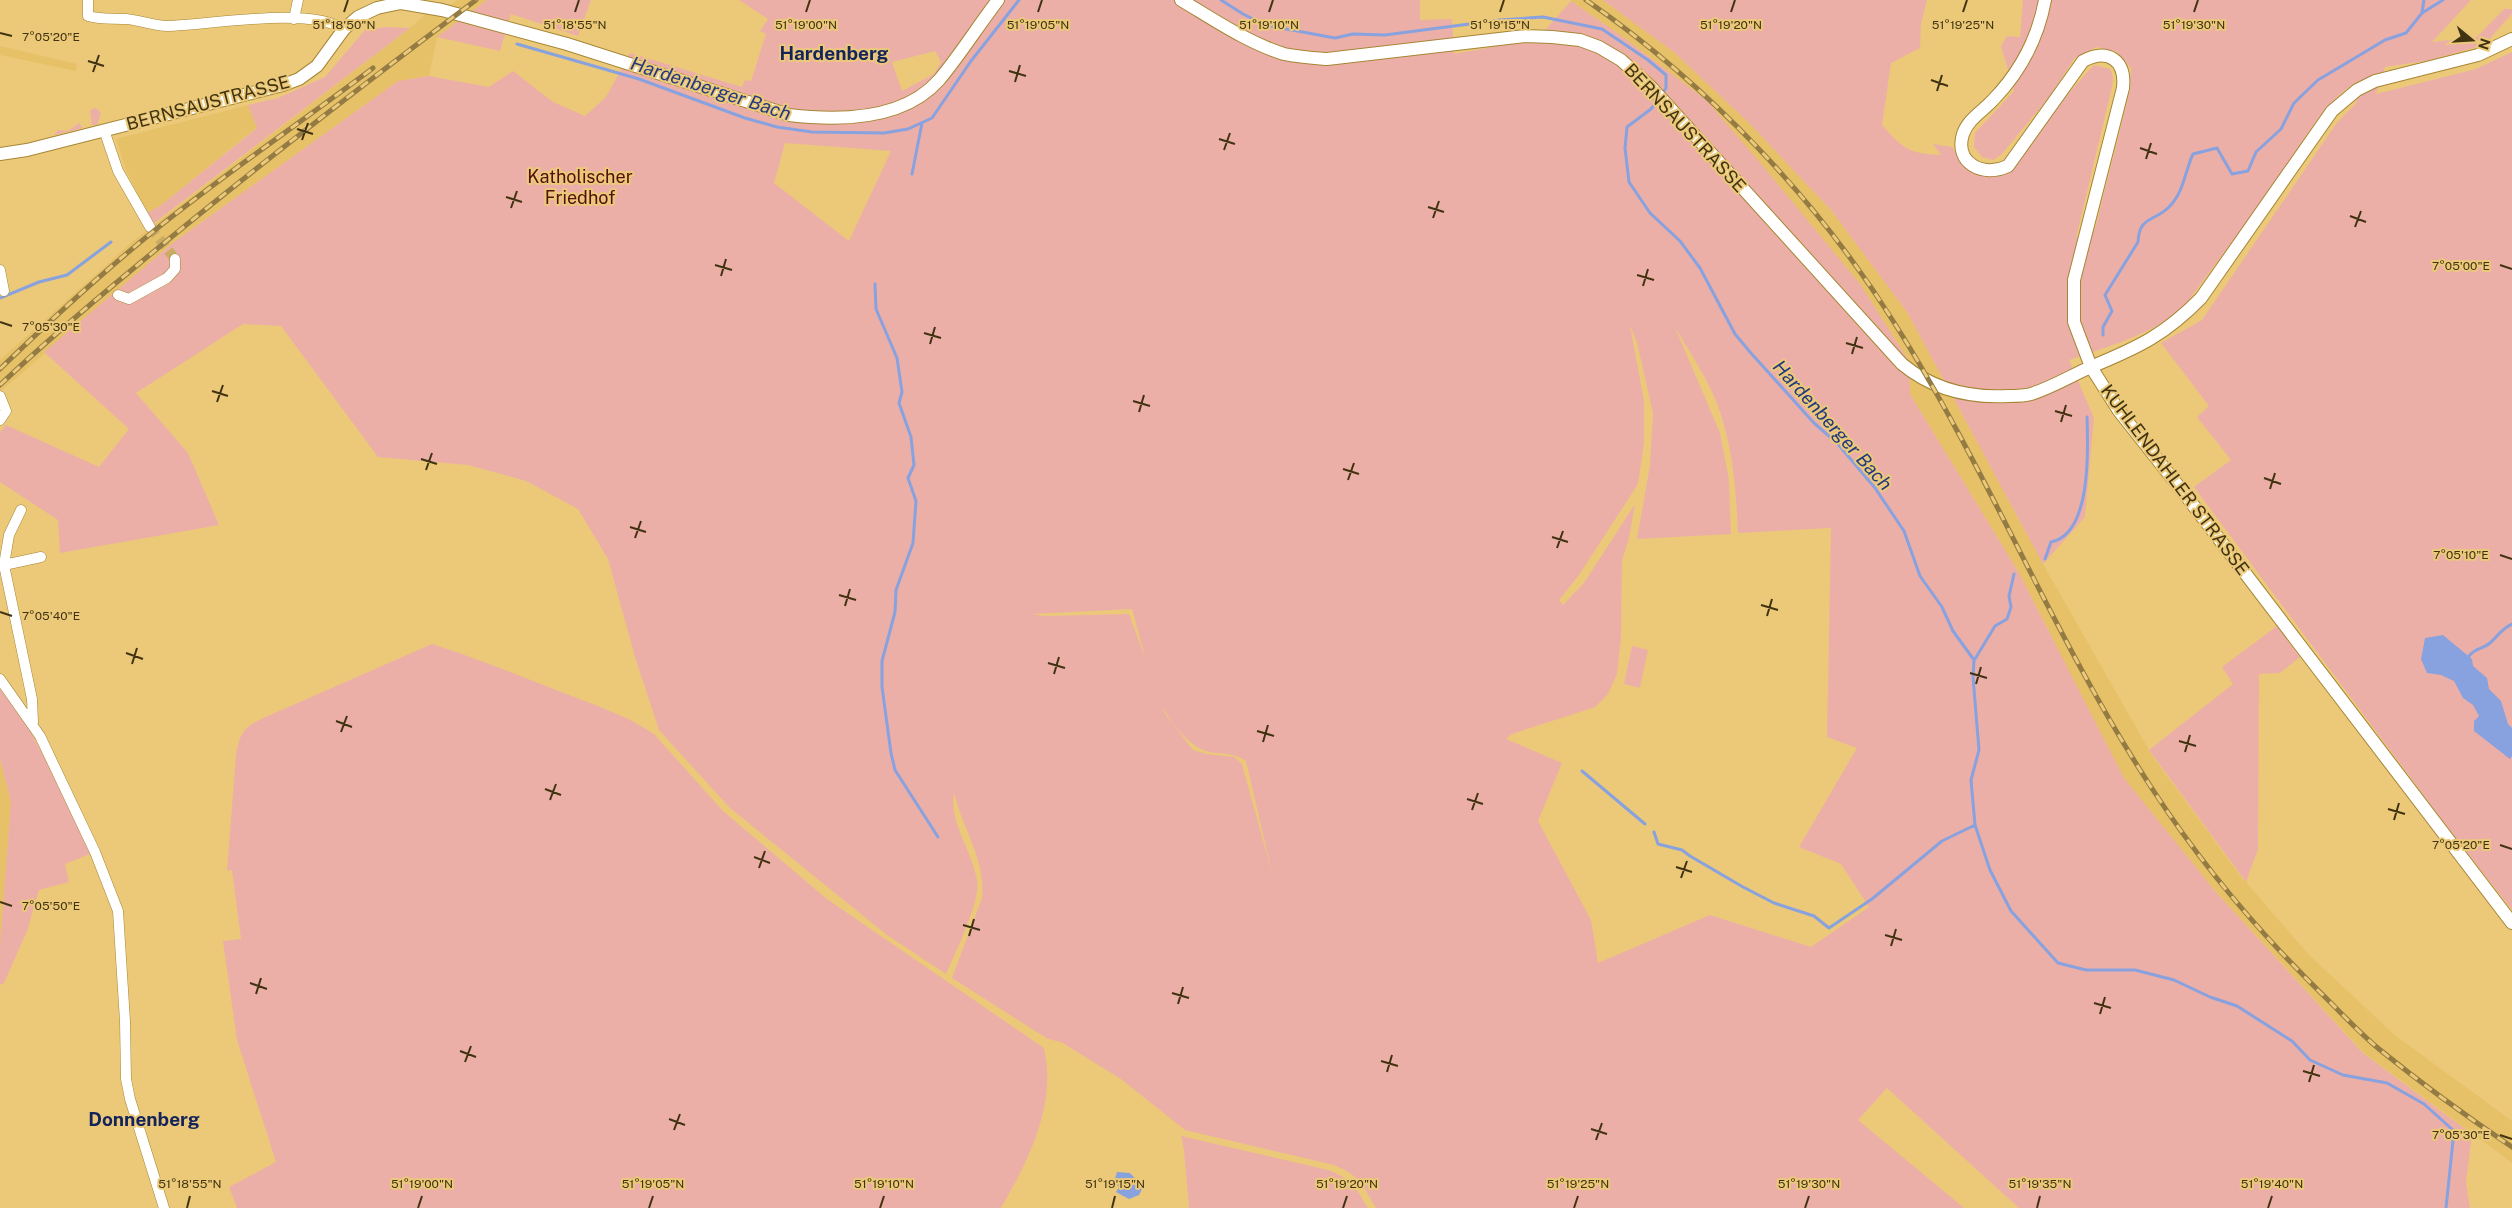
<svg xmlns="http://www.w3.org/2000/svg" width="2512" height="1208" viewBox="0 0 2512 1208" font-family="'Public Sans',sans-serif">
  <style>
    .built { fill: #e6c167 }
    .green { fill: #ecafa7; fill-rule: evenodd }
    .water { fill: #88a1df }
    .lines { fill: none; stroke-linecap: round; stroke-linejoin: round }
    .stream { stroke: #88a1df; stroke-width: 3 }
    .minor-tunnel { stroke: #c9ab64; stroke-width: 10; stroke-dasharray: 10 5; stroke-linecap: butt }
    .minor-casing { stroke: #a68634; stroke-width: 11 }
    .major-casing { stroke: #a68634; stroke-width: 14 }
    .minor { stroke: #fff; stroke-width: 10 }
    .major { stroke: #fff; stroke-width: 12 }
    .rail-casing { stroke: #937b43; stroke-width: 5 }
    .rail { stroke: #ebc979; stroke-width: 3; stroke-dasharray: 9; stroke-linecap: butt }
    .ticks { fill: none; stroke: #413311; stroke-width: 2 }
    .labels { text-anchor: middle; stroke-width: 4; stroke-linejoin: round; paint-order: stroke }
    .street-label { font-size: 18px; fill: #413311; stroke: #ebc979 }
    .park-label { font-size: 18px; fill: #530f0d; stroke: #ebc979 }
    .neighbourhood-label { font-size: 19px; font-weight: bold; fill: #14245b; stroke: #ebc979 }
    .water-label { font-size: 19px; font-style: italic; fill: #223880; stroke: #ebc979 }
    .ticks-label { font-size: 12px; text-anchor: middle; fill: #413311; stroke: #ebc979; stroke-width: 4; stroke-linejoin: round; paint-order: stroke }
  </style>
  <rect width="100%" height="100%" fill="#ebc979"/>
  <path class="built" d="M457 0H487L437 37 429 76 398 81 174 242 0 392V360L133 241 410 28 439 2 450 5Z
    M1570 0H1603L1675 53 1750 124 1831 210 1907 312 2043 564 2153 757 2239 874 2309 955 2396 1036 2512 1121V1163L2364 1053 2215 891 2124 779 2019 573 1910 394 1909 361 1860 284 1706 100 1623 37Z
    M0 46 77 64 76 71 0 55Z
    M248 105 257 127 160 206 147 213 126 170 116 139Z
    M0 759 11 802 1 946H0Z"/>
  <path class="green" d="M487 0H591L578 36 511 14 500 51 437 37Z
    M739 0H1420V20L1452 19 1454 54 1525 41 1546 29 1571 1 1623 37 1706 100 1762 165 1860 284 1909 361 1910 394 2019 573 2124 778 2215 891 2363 1053 2472 1134 2466 1182 2470 1208H2019L1887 1088 1858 1120 1964 1208H1376C1361 1182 1359 1174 1330 1164L1185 1130 1121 1079 1061 1042 1048 1039 952 978 982 898C986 860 962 828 954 792 949 823 972 850 977 880 981 901 955 953 946 974L887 935 730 808 659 730 635 657 608 559 578 509 526 481 468 465 378 457 281 326 243 324 136 393 188 453 219 525 60 553 58 520 0 482V432L6 425 99 467 129 429 44 352 174 242 398 81 429 76 489 87 513 71 553 102 585 116 606 97 630 53 742 87 745 80 751 81 766 34 760 31 768 19ZM935 51 941 62 934 74 902 91 892 62ZM785 143 891 151 849 241 774 183ZM1630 325 1637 343 1653 413 1650 465 1637 539 1731 534 1729 480 1720 433 1675 327C1689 351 1706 376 1716 401 1733 444 1736 489 1738 533L1831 528 1827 737 1857 748 1799 847 1841 864 1869 907 1811 947 1710 915 1598 963 1591 920 1538 821 1562 763 1506 739 1512 734 1595 707 1608 694 1617 674 1621 638 1622 560 1629 538 1635 504 1584 583 1563 605 1559 600 1579 575 1638 484 1644 443V401ZM1132 609 1146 660 1129 614 1043 616 1033 614ZM1163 707C1170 723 1191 748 1209 752 1223 754 1234 753 1246 761L1272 873 1242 764 1234 757 1206 754 1193 750 1165 714Z
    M1603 0H1927L1921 24 1920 48 1891 63 1882 125C1902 148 1910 154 1941 155L1933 144 1952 147C1994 215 2032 144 2059 106 2070 91 2082 78 2094 65L2110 69 2113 77 2112 87 2076 238 2095 229 2130 90 2131 68 2117 52 2096 47 2074 59 2049 97 2001 155 1993 160 1982 157 1974 147 1975 133 2014 91 2001 46 2007 36 2020 37 2023 0H2471L2432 42 2477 37 2504 9H2512V14L2484 45 2426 61 2385 67 2376 94 2476 69 2512 52V910L2448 828 2194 487 2231 460 2197 417 2209 406 2161 343 2202 320 2336 124 2356 103 2361 80C2324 97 2296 154 2273 187 2243 228 2212 268 2182 309 2148 336 2109 346 2069 360L2094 418 2085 517 2043 564 1907 312 1831 210 1750 124 1675 53Z
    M385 27 410 28 153 224 147 213 160 206 257 128 248 105 278 98 325 77 365 30Z
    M96 108 101 113 97 125H92L90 110Z
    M79 123 83 128 54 135 58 130 68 131Z
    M2277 626 2300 657 2280 673 2259 674 2258 849 2246 882 2149 750 2233 684 2222 667Z
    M432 644C476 658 518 675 561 692 592 704 626 715 654 734L723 811 827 899 1044 1048C1057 1104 1029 1160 1001 1208H237L229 1187 276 1162 237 1040 223 941 241 939 232 870 227 871 236 755C240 734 242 729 261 719Z
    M1632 646 1648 650 1640 688 1624 684Z
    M0 686 20 712 95 852 65 864 69 882 39 890 27 931 4 983 0 985V946L11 802 0 759Z
    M1181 1136 1328 1170C1353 1180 1354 1185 1368 1208H1189L1184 1150Z"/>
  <path class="water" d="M2443 635 2472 659 2473 666 2487 678 2489 689 2501 701 2508 724 2512 728V756L2510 759 2474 731V721L2479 716 2473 705 2463 698 2454 681 2441 675 2427 673 2421 659 2425 638Z
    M1117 1172 1130 1173 1143 1187 1139 1195 1129 1199 1116 1192 1119 1187 1114 1182Z"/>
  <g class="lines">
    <path class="stream" d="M1221 0 1243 14 1265 25 1335 38 1353 34 1385 35 1500 20 1543 17 1602 29 1648 60 1666 75V88L1662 94
      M2422 12 2424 0
      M517 44 639 79 745 118 777 127 812 132 884 133 908 129 932 118 971 61 1019 0
      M1659 99 1651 109 1627 127 1625 148 1629 182 1650 213 1680 241 1700 268 1735 334 1750 352 1814 423 1837 443 1875 488 1904 531 1920 576 1942 607 1953 631 1974 660 1973 677 1979 750 1971 780 1975 825 1990 870 2011 911 2058 963 2086 970H2135L2174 980 2210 997 2237 1006 2292 1041 2310 1060 2343 1075 2387 1083 2424 1104 2454 1131 2446 1208
      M912 174 922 123
      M875 284 876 309 897 358 902 392 899 403 911 437 914 465 908 478 916 501 913 543 896 590 895 612 882 661V687L891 753 895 770 938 837
      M0 298 39 282 67 275 111 242
      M2103 335V327L2112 311 2105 295 2138 242C2139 216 2154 222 2169 207 2184 192 2185 171 2193 154L2217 148 2232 174 2248 171 2256 152 2281 129 2294 103 2318 80 2385 40 2406 33 2422 13 2443 0
      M2045 559 2051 542C2092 534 2088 448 2087 417
      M2469 656C2476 647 2482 650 2490 643 2498 636 2501 629 2512 624
      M1975 659 1995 626 2007 619 2011 607 2009 596 2014 574
      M1582 771 1645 824
      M1654 832 1658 844 1682 850 1690 856 1743 887 1774 903 1814 916 1829 928 1872 899 1942 841 1975 825"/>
    <path class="minor-tunnel" d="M150 227 175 259"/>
    <g class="minor-casing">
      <path id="minor" d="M88 0V16C102 20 113 18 126 19 140 20 153 26 167 26 212 25 307 6 344 29
        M294 19 298 0
        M104 130 118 171 150 227
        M0 270 4 291
        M118 295 129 299 167 278 175 269V259
        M0 396 6 411 0 420
        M4 565 9 535 21 510
        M0 679 40 736 95 852 118 911 125 1021 126 1079 130 1099 164 1208
        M33 722 32 699 4 565 41 557"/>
    </g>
    <g class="major-casing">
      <path id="major" d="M1181 0C1213 19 1248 43 1284 54 1298 57 1313 58 1327 59L1525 36 1552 37 1580 40 1599 47 1621 60 1651 87 1902 364C1932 389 1970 398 2008 396 2015 396 2024 396 2031 394 2053 387 2072 375 2093 366 2139 347 2166 334 2201 298L2332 111 2357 90 2375 81 2478 55 2512 39
        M2045 0C2038 38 2020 72 1993 100 1983 111 1968 119 1963 134 1954 163 1983 178 2008 166L2083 61C2108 48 2126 60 2123 88L2074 280V322L2091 367 2119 411 2187 497 2512 923
        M0 154 27 150 283 85 299 79 317 66 344 29 358 17 377 8 401 3 442 10 567 44 789 115C839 121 903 121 939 80 960 55 978 26 998 0"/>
    </g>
    <use href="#minor" class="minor"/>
    <use href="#major" class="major"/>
    <g class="rail-casing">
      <path id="rail" d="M1586 0C1707 84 1817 199 1895 324 1990 474 2055 641 2153 790 2203 867 2264 938 2330 1002 2346 1018 2362 1035 2379 1049 2422 1084 2466 1116 2512 1147
        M0 369C60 311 121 255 187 205 248 158 312 114 373 68
        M0 385C43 344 88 306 134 268 245 175 360 87 476 0"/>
    </g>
    <use href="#rail" class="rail"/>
  </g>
  <path class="ticks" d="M344 12 348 0M575 12 579 0M806 12 810 0M1038 12 1042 0M1269 12 1273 0M1500 12 1504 0M1731 12 1735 0M1963 12 1967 0M2194 12 2198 0M0 33 12 36M88 61 104 66M1009 71 1026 76M93 72 99 55M1931 80 1948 86M1015 82 1020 65M1937 91 1942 75M297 129 313 134M1219 139 1235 144M302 140 308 123M2140 148 2157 154M1224 150 1230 133M2146 159 2151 143M506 197 522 202M1428 207 1444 212M511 208 517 191M2350 216 2366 222M1433 218 1439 201M2355 227 2361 211M715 265 732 270M2500 265 2512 269M1637 275 1654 280M721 276 726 259M1643 286 1648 269M0 322 12 326M924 333 941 338M1846 343 1863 348M930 344 935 327M1852 354 1857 337M212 391 228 396M1133 401 1150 406M217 402 223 385M2055 411 2072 416M1139 412 1144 395M2061 422 2066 405M421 459 437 464M1343 469 1359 474M426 470 432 453M2264 478 2281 484M1348 480 1354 463M2270 489 2275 473M630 527 646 532M1552 537 1568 542M635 538 641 521M1557 548 1563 531M2500 555 2512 559M839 595 856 600M1761 605 1778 610M845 606 850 589M0 612 12 616M1767 616 1772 599M126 653 143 659M1048 663 1065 668M132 664 137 648M1970 673 1987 678M1054 674 1059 657M1976 684 1981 667M336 721 352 727M1257 731 1274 736M341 732 347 716M2179 741 2196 746M1263 742 1268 725M2185 752 2190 735M545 789 561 795M1467 799 1483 804M550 800 556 784M2388 809 2405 814M1472 810 1478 793M2394 820 2399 803M2500 845 2512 849M754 857 770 863M1676 867 1692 872M759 868 765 851M1681 878 1687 861M0 902 12 906M963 925 980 930M1885 935 1902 940M969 936 974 919M1891 946 1896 929M250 983 267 989M1172 993 1189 998M256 994 261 978M2094 1003 2111 1008M1178 1004 1183 987M2100 1014 2105 997M460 1051 476 1057M1381 1061 1398 1066M465 1062 471 1046M2303 1071 2320 1076M1387 1072 1392 1055M2309 1082 2314 1065M669 1119 685 1125M1591 1129 1607 1134M674 1130 680 1114M2500 1135 2512 1139M1596 1140 1602 1123M187 1208 190 1196M418 1208 422 1196M649 1208 653 1196M880 1208 884 1196M1112 1208 1115 1196M1343 1208 1347 1196M1574 1208 1578 1196M1805 1208 1809 1196M2037 1208 2040 1196M2268 1208 2272 1196"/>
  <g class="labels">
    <g class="street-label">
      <text transform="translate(208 103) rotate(-15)" y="6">BERNSAUSTRASSE</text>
      <text transform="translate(1685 128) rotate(47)" y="6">BERNSAUSTRASSE</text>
      <text transform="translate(2175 480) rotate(53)" y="6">KUHLENDAHLER STRASSE</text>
    </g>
    <g class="park-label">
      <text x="580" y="183">Katholischer<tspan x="580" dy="21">Friedhof</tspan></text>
    </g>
    <g class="neighbourhood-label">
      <text x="834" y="60">Hardenberg</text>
      <text x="144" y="1126">Donnenberg</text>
    </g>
    <g class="water-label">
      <text transform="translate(711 88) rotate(18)" y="7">Hardenberger Bach</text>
      <text transform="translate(1833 425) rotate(48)" y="7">Hardenberger Bach</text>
    </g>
  </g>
  <g class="ticks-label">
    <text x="344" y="29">51°18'50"N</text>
    <text x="575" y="29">51°18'55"N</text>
    <text x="806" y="29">51°19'00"N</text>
    <text x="1038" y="29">51°19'05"N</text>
    <text x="1269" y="29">51°19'10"N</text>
    <text x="1500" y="29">51°19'15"N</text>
    <text x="1731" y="29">51°19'20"N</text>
    <text x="1963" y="29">51°19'25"N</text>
    <text x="2194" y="29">51°19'30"N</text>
    <text x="51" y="41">7°05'20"E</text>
    <text x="2461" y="270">7°05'00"E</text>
    <text x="51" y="331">7°05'30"E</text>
    <text x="2461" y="559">7°05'10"E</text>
    <text x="51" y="620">7°05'40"E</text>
    <text x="2461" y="849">7°05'20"E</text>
    <text x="51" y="910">7°05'50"E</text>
    <text x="2461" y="1139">7°05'30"E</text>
    <text x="190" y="1188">51°18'55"N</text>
    <text x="422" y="1188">51°19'00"N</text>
    <text x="1809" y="1188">51°19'30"N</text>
    <text x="653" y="1188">51°19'05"N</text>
    <text x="884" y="1188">51°19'10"N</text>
    <text x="1115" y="1188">51°19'15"N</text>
    <text x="1347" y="1188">51°19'20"N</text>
    <text x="1578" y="1188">51°19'25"N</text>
    <text x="2040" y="1188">51°19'35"N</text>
    <text x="2272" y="1188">51°19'40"N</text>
  </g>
  <g transform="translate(2472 40) rotate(108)" stroke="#ebc979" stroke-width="4" paint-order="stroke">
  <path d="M0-4L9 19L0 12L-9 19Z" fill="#413311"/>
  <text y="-8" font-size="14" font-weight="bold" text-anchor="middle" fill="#413311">N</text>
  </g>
</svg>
